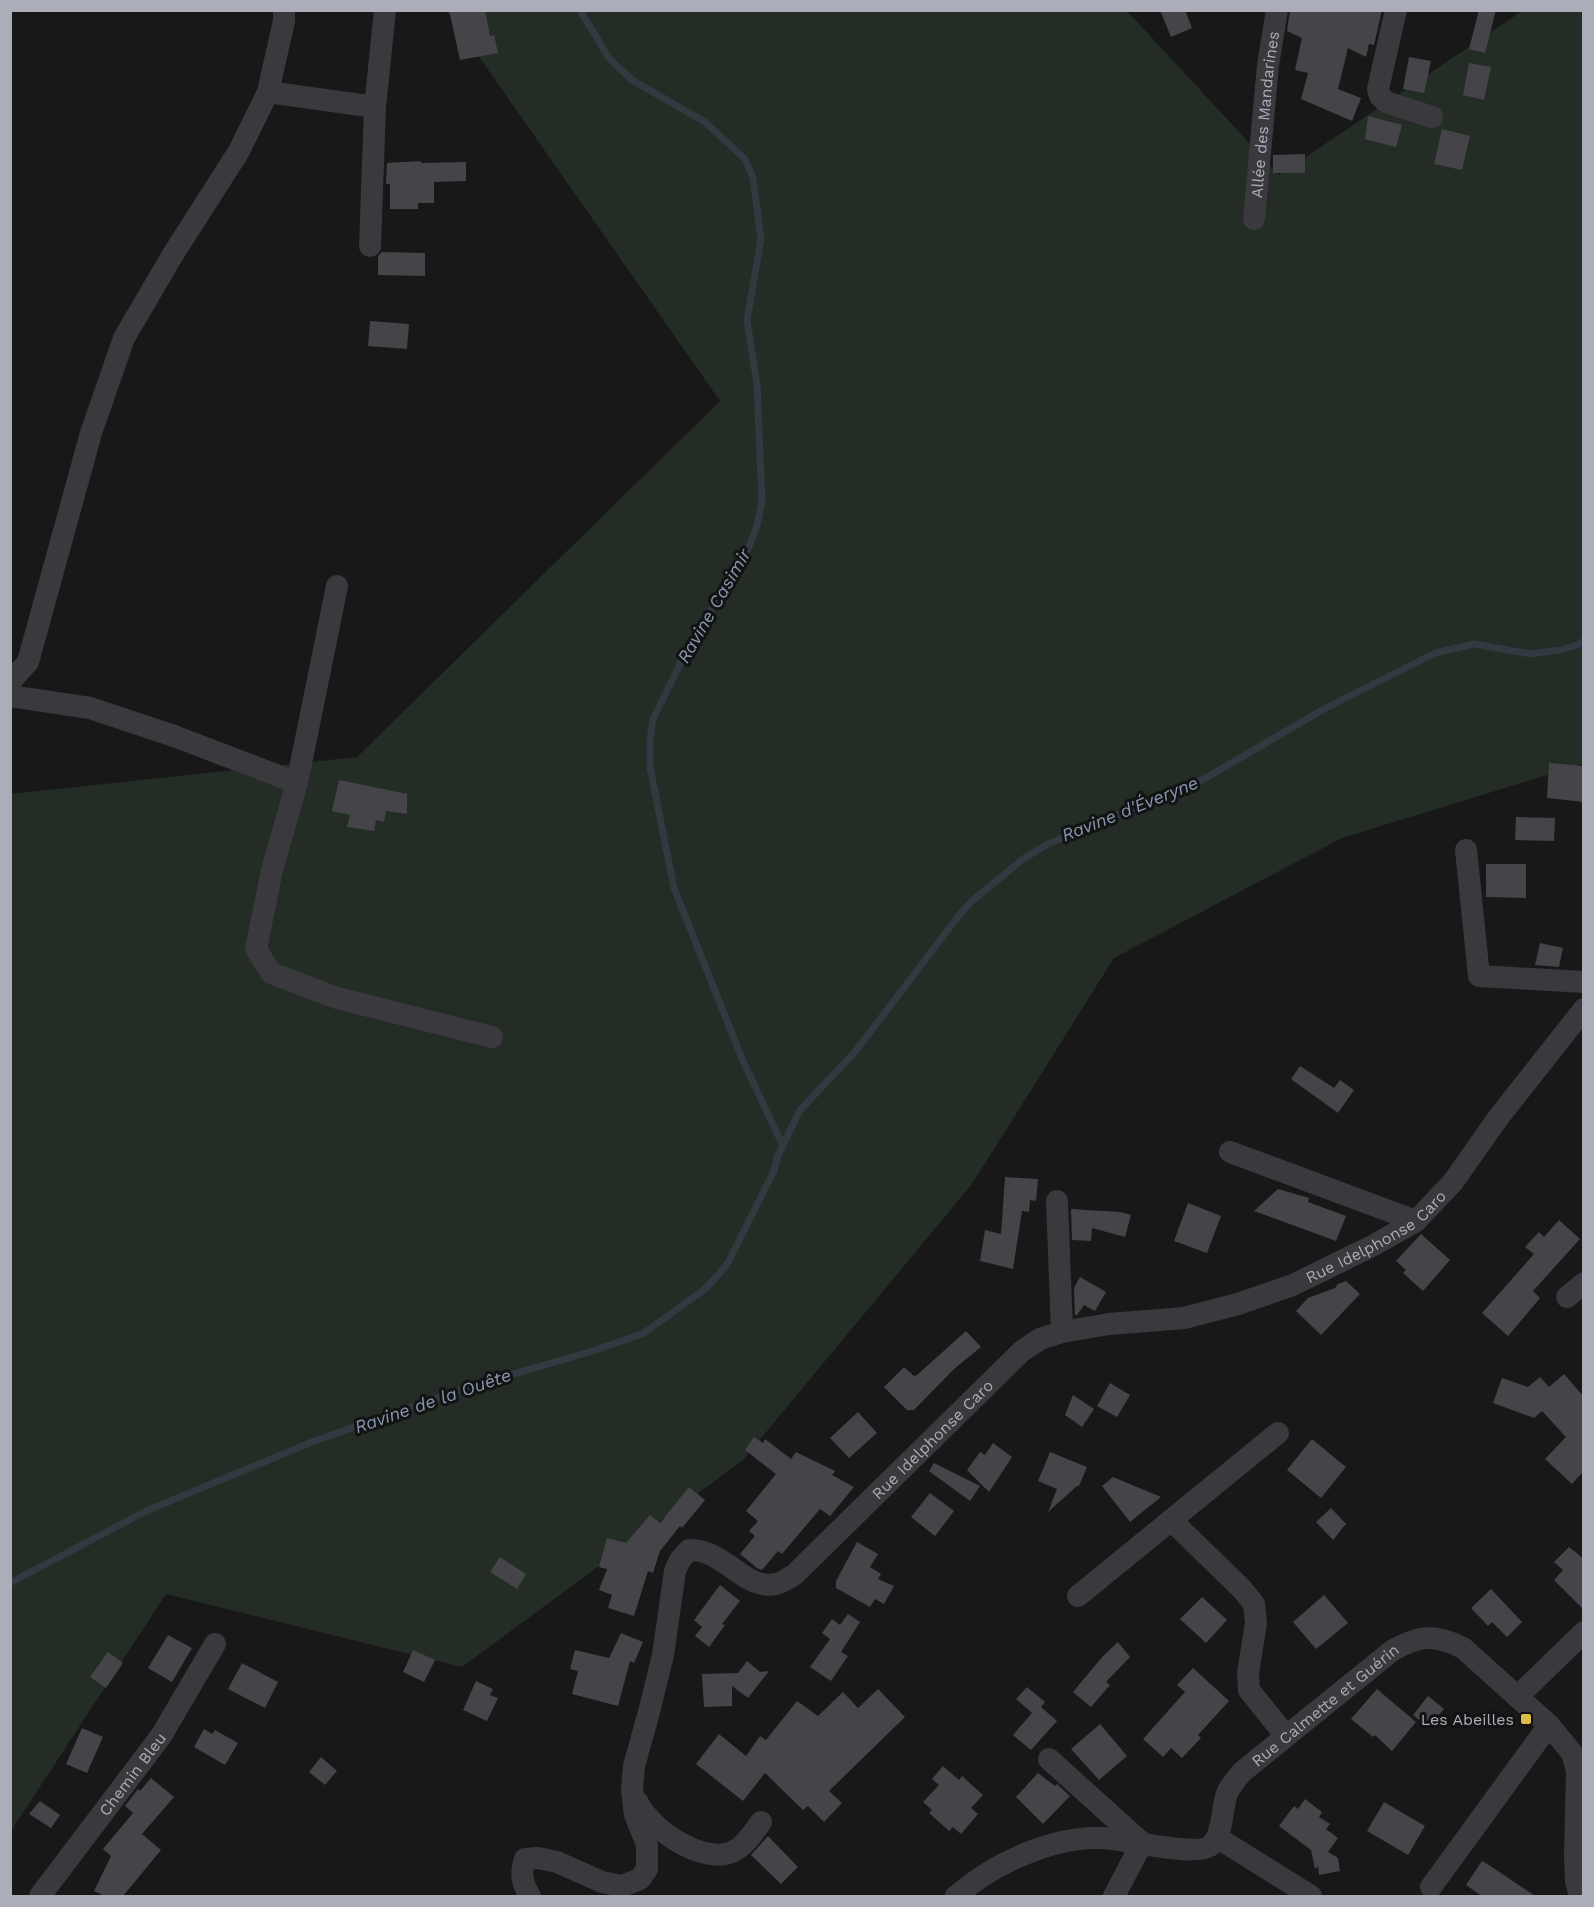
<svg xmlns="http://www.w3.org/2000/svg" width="1594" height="1907" viewBox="0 0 1594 1907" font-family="'Work Sans',sans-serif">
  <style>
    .green { fill: #242c26 }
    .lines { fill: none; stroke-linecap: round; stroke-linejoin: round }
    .stream { stroke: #323941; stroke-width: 7 }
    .building { fill: #454549 }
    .street { stroke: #39393e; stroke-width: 22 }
    .poi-dot { fill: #dfbc4a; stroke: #131314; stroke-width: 2 }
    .labels { text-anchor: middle; stroke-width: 6; stroke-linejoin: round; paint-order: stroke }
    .street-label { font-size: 16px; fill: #abaeb8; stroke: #131314 }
    .poi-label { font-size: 16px; fill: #abaeb8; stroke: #131314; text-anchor: end }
    .water-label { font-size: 18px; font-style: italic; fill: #8698af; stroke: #131314 }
  </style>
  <rect width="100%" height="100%" fill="#181819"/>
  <path class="green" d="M447 11H1127L1279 175 1522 11H1583V764L1342 838 1114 958 972 1184 743 1460 462 1667 166 1594 11 1831V794L357 757 720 401Z"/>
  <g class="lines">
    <path class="stream" d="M580 10 609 58 632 80 705 122 745 159 753 178 761 239 747 320 757 385 762 501 757 526 748 549 689 646 653 719 650 740V767L674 888 743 1061 783 1146
      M10 1583 146 1511 312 1442 456 1391 596 1350 644 1333 705 1289 718 1275 728 1263 774 1171 777 1158 800 1110 855 1052 960 914 972 901 1023 859 1048 844 1204 779 1324 709 1435 653 1474 644 1531 654 1560 650 1577 645 1584 641"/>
  </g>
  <path class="building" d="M449 10H485L490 36 494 35 498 53 460 60Z
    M1160 10H1185L1192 28 1171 37Z
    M1290 10H1382L1374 45 1369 44 1366 57 1348 48 1338 89 1361 98 1352 121 1301 99 1308 73 1295 70 1302 38 1287 31Z
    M1479 10H1496L1485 53 1469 49Z
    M1409 57 1431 61 1424 93 1403 89Z
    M1469 63 1491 67 1484 100 1463 95Z
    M1368 116 1402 125 1396 147 1365 139Z
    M1442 129 1470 136 1462 170 1434 164Z
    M1305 154V173H1273V155Z
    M421 161V163L466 162V181L434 182V203H418V209H390V184H386L387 163Z
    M382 252 425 253V276L378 275V256Z
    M370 321 409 324 407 349 368 346Z
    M1549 763 1584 766V802L1547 798Z
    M339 780 407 794V814L386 811 384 822 376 820 374 831 347 827 350 815 332 811Z
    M1516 817 1555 818 1554 841 1515 840Z
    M1486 864H1526V898L1486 897Z
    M1540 943 1563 948 1559 967 1535 965Z
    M1300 1066 1334 1088 1340 1080 1354 1090 1338 1113 1291 1079Z
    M1005 1177 1038 1179 1036 1201 1030 1200 1029 1212 1022 1211 1013 1269 980 1261 985 1230 1001 1234Z
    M1278 1189 1309 1198 1308 1202 1346 1216 1336 1241 1254 1211Z
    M1188 1203 1221 1216 1207 1253 1174 1241Z
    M1071 1209 1120 1212 1131 1215 1125 1237 1092 1228 1091 1241 1072 1240Z
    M1559 1220 1580 1239 1533 1291 1540 1298 1508 1336 1482 1313 1534 1254 1525 1247 1539 1232 1544 1237Z
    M1421 1234 1450 1260 1423 1291 1403 1273 1406 1270 1396 1261Z
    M1080 1277 1106 1292 1095 1311 1084 1305 1077 1315H1075L1074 1288Z
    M1346 1281 1360 1294 1321 1335 1296 1311 1308 1298 1335 1288 1338 1284Z
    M966 1331 981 1347 954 1369 914 1410H907L884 1387 904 1367 914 1376 917 1375Z
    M1564 1374 1584 1397V1471L1572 1484 1545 1459 1566 1437 1542 1411 1534 1418 1493 1403 1502 1378 1528 1387 1540 1377 1549 1387Z
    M1110 1383 1130 1395 1117 1417 1097 1406Z
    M1073 1395 1094 1409 1082 1427 1065 1415Z
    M858 1412 877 1433 849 1458 830 1438Z
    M754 1437 763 1443 765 1439 791 1459 796 1452 835 1471 832 1475 854 1487 830 1516 820 1509 782 1554 778 1551 762 1570 757 1568 740 1554 755 1536 749 1531 758 1521 746 1511 776 1474 745 1450Z
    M1312 1439 1346 1467 1321 1498 1287 1470Z
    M993 1443 1012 1457 989 1492 967 1470 980 1452 985 1455Z
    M1050 1452 1087 1467 1079 1486H1077L1048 1512 1057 1489 1038 1481Z
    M934 1463 980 1486 970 1501 929 1471Z
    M1113 1477 1161 1497 1130 1522 1102 1486Z
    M689 1487 705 1500 682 1528 680 1526 660 1551 653 1573 648 1571 634 1616 608 1608 612 1595 599 1590 607 1569 599 1567 607 1538 626 1543 650 1515 660 1523Z
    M930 1493 954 1511 935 1536 911 1517Z
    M1331 1508 1346 1524 1333 1540 1316 1522Z
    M857 1542 878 1554 870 1567 881 1574 878 1579 894 1586 884 1604 875 1599 870 1607 836 1588V1581Z
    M1569 1547 1584 1559V1610L1554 1580 1563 1570 1554 1562Z
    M500 1557 526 1574 517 1589 490 1572Z
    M720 1585 740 1601 722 1624 725 1625 709 1647 695 1636 702 1627 694 1620Z
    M1491 1589 1522 1622 1507 1637 1492 1622 1488 1626 1471 1608Z
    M1324 1595 1348 1623 1316 1649 1293 1622Z
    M1202 1597 1227 1620 1206 1643 1180 1619Z
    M848 1614 860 1622 841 1652 848 1656 831 1681 810 1667 830 1639 822 1633 832 1619 840 1625Z
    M621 1633 643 1642 634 1663 630 1661 618 1706 572 1694 578 1671 570 1669 575 1650 609 1658Z
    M168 1635 192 1648 172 1682 148 1668Z
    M1118 1642 1130 1657 1106 1682 1110 1685 1091 1707 1073 1692 1103 1656Z
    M413 1650 435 1660 424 1682 403 1672Z
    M108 1652 123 1663 106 1688 90 1677Z
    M747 1661 760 1672 769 1671 748 1698 732 1686V1706L704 1707 702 1674 738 1673Z
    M242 1663 278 1682 265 1708 228 1689Z
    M1193 1668 1229 1701 1198 1735 1201 1738 1182 1758 1171 1748 1163 1757 1143 1739 1185 1692 1177 1685Z
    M476 1681 493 1689 490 1695 498 1698 487 1721 463 1710Z
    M1027 1687 1045 1702 1041 1707 1057 1721 1031 1750 1013 1735 1032 1713 1016 1699Z
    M878 1689 905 1717 829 1791 842 1803 824 1822 808 1806 803 1810 765 1773 743 1801 696 1764 719 1734 746 1756 760 1736 766 1740 797 1701 818 1716 843 1692 858 1708Z
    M1377 1689 1416 1722 1392 1751 1375 1735 1373 1737 1351 1719Z
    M1428 1696 1444 1709 1428 1727 1413 1715Z
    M1100 1724 1127 1756 1099 1780 1071 1749Z
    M82 1728 103 1737 87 1773 66 1764Z
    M204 1729 212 1734 215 1730 238 1743 225 1765 194 1747Z
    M321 1757 337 1771 325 1785 309 1772Z
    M943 1766 959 1780 962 1776 983 1795 971 1808 978 1814 961 1834 953 1827 949 1831 929 1813 932 1810 923 1802 939 1785 932 1779Z
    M1038 1773 1055 1786 1057 1784 1070 1796 1043 1824 1016 1797Z
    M151 1778 174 1797 142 1834 161 1850 123 1896H105L94 1891 111 1856 103 1849 133 1813 125 1806 138 1789 140 1791Z
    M1305 1799 1322 1812 1319 1817 1330 1824 1326 1829 1338 1838 1328 1852 1338 1858 1340 1871 1319 1875 1318 1866 1315 1869 1311 1850 1279 1826 1294 1806 1298 1809Z
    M40 1801 60 1815 51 1828 29 1814Z
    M1384 1802 1425 1826 1408 1855 1367 1831Z
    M768 1836 798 1867 781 1884 751 1855Z
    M1482 1861 1489 1865 1535 1896H1482L1466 1885Z"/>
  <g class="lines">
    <g class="street">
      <path d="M1396 10 1378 89 1380 96 1386 102 1432 117"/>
      <path d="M268 92 375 107"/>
      <path id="s1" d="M1254 219 1268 65 1277 10"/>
      <path d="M370 246 375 107 385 10"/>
      <path d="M337 586 297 783 272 870 256 949 271 973 337 998 492 1037"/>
      <path d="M10 682 28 662 91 433 124 338 172 256 239 151 268 92 284 21V10"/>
      <path d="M10 696 90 708 174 736 297 783"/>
      <path d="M1466 850 1479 976 1584 982"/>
      <path d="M1230 1152 1416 1221"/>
      <path d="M1057 1201 1062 1332"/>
      <path d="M1567 1297 1584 1283"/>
      <path d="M1171 1520 1242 1589 1254 1604 1256 1623 1248 1673 1249 1690 1286 1736"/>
      <path d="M1078 1596 1278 1433"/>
      <path d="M1517 1697 1584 1632"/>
      <path d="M1049 1759 1142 1843 1114 1896"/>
      <path d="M637 1801C649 1828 702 1865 732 1852 745 1846 753 1833 761 1822"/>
      <path d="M1218 1838 1311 1896"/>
      <path d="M1431 1887 1549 1725"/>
      <path id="s2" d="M40 1896 161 1736 215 1644"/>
      <path id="s3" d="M530 1896C522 1883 520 1874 525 1859L538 1858 557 1862 602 1882 622 1886 640 1879 647 1869V1845L635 1815 632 1790 634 1766 649 1712 663 1655 675 1571 680 1560 689 1550C725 1549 744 1591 776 1584 782 1583 788 1578 794 1575L1022 1351 1040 1339 1062 1332 1109 1324 1184 1318 1238 1304 1293 1285 1374 1245 1416 1221 1453 1182 1498 1118 1584 1009"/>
      <path id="s4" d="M956 1896C993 1864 1052 1836 1102 1838 1125 1839 1195 1857 1210 1846 1224 1837 1221 1806 1228 1791 1232 1784 1237 1778 1242 1772L1393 1650C1421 1635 1434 1634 1463 1648L1549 1725 1572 1753 1577 1771 1575 1856 1576 1881 1580 1896"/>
    </g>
  </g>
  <rect class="poi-dot" x="1520" y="1713" width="12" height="12" rx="3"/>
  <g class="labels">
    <g class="street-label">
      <text dy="6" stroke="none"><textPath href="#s1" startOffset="105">Allée des Mandarines</textPath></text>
      <text dy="6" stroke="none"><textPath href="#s3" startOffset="1317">Rue Idelphonse Caro</textPath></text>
      <text dy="6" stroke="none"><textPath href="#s3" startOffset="813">Rue Idelphonse Caro</textPath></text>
      <text dy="6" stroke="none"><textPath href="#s4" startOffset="459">Rue Calmette et Guérin</textPath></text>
      <text dy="6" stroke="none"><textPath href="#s2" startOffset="153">Chemin Bleu</textPath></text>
    </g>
    <g class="poi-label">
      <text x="1514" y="1725">Les Abeilles</text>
    </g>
    <g class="water-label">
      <text transform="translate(714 606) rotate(-60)" y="6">Ravine Casimir</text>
      <text transform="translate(1130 809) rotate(-22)" y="6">Ravine d'Éveryne</text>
      <text transform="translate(433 1401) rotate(-19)" y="6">Ravine de la Ouête</text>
    </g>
  </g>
  <rect width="1594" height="1907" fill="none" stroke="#abaeb8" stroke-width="24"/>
</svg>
